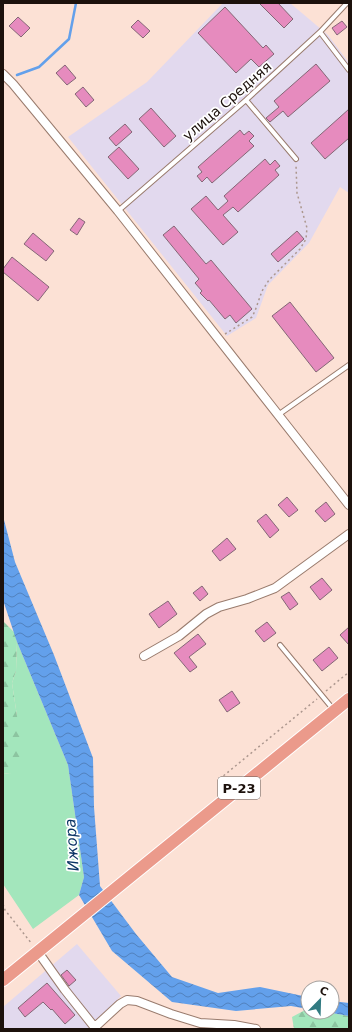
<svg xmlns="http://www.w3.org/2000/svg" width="352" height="1032" viewBox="0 0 352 1032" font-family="'DejaVu Sans',sans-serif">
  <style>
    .industrial { fill: #e2d9ee }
    .grass { fill: #a3e6bc }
    .forest { fill: url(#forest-firs) }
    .water { fill: url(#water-waves) }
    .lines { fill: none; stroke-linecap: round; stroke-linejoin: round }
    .stream { stroke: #63a0eb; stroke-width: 2.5 }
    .building { fill: #e68bbe; stroke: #846776 }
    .lane-casing { stroke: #997b6d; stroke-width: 6 }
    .street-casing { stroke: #997b6d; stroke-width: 10 }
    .primary-casing { stroke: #fff; stroke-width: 14 }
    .path { stroke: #ac978e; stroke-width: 1.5; stroke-dasharray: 2 3; stroke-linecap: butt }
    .lane { stroke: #fff; stroke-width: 4 }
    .street { stroke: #fff; stroke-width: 8 }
    .primary { stroke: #eb9a8b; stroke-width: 12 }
    .labels { text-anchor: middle; stroke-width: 3.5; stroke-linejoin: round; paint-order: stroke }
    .shield { fill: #fff; stroke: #605855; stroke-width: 1 }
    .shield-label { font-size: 13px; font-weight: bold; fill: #1c110c }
    .street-label { font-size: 14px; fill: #1c110c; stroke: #fff }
    .water-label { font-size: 15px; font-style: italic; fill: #0a3464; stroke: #fff }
  </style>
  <defs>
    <pattern id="forest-firs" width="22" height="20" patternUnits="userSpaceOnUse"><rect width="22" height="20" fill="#a3e6bc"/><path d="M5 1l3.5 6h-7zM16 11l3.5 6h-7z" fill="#8cc4a0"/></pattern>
    <pattern id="water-waves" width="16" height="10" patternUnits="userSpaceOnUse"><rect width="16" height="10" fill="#63a0eb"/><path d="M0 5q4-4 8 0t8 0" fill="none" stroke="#5181bd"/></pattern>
  </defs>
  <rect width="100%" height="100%" fill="#fce1d5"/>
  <path class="industrial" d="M223 3H290L328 35 349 63V193L340 187 309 243 268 285 256 318 227 336 68 137 147 82Z
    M77 944 121 996 90 1029H3V1007Z"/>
  <path class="grass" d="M17 642 68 765 84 877 79 895 33 929 3 884V773L10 774 17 716 12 683 16 671Z"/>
  <path class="forest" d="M3 621 15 633 17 642 16 671 12 683 17 716 24 752 10 774 3 773Z
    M307 1009H308V1012H326L349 1016V1029H294L292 1017Z"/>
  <path class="water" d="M3 516 15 562 54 655 93 758 94 807 100 886 136 934 172 977 218 993 260 987 308 997V1009L291 1006 236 1011 172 1002 112 951 79 895 84 877 68 765 17 642 3 600Z
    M332 1001 349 1003V1016L326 1012H332Z"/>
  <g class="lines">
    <path class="stream" d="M17 75 39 67 69 39 76 3"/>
  </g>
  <path class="building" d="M259 3H278L293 19 284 28Z
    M225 7 263 48 266 45 274 54 259 67 251 59 236 73 198 33Z
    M18 17 30 28 21 37 9 26Z
    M138 20 150 31 143 38 131 27Z
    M342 21 347 27 337 35 332 28Z
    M316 64 330 81 288 117 283 111 270 122 266 118 279 107 274 101Z
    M65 65 76 78 67 85 56 73Z
    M83 87 94 100 86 107 75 94Z
    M151 108 176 136 164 147 139 119Z
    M349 109V138L325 159 311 143Z
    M125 124 132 132 116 146 109 138Z
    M240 130 244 135 249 131 254 136 249 141 254 146 212 183 207 177 202 182 197 176 202 172 198 167Z
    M119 147 139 169 128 179 108 157Z
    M265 159 270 165 275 160 280 166 275 170 279 175 238 212 233 207 223 215 238 232 223 245 191 209 206 196 218 210 228 201 224 196Z
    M79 218 85 222 77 235 70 230Z
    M174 226 206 264 211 260 252 309 236 323 230 315 225 319 209 300 208 301 200 293 202 291 195 283 199 279 163 235Z
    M297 231 304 239 278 262 271 254Z
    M33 233 54 251 46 261 24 244Z
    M12 257 49 287 38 301 3 272V269Z
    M290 302 334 358 316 372 272 316Z
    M287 497 298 510 289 517 278 505Z
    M326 502 335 514 325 522 315 511Z
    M266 514 279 530 270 538 257 521Z
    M227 538 236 549 220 561 212 551Z
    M322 578 332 590 320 600 310 587Z
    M202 586 208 594 200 601 193 593Z
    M289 592 298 604 290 610 281 597Z
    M168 601 177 614 159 628 149 614Z
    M267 622 276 633 264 642 255 631Z
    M349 627V645L340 635Z
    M198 634 206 644 189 657 197 667 190 672 174 653Z
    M329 647 338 658 322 671 313 660Z
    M232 691 240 703 227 712 219 700Z
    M67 970 76 980 69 986 61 975Z
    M47 983 75 1015 65 1024 52 1009 51 1010 43 1002 25 1017 18 1008Z"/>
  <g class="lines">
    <g class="lane-casing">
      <path id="lane" d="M320 32 349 70
        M246 100 296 159
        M118 211 246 100 320 32 347 3
        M278 415 349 365
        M280 645 333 709"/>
    </g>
    <g class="street-casing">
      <path id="street" d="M3 74 13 84 118 211 349 505
        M144 656 179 636 206 614 219 607 247 599 275 588 349 534
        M38 952 65 990 96 1029
        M95 1027 120 1004 127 1000 137 1001 171 1014 200 1023 234 1025 256 1029"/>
    </g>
    <g class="primary-casing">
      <path id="primary" d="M3 980 349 699"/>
    </g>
    <path class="path" d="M225 334 252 317 255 311 262 291 269 280 300 249 306 239 307 228 297 193 296 165
      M326 691 349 672
      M221 790 222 777 317 699
      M3 904 5 910 32 944"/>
    <use href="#lane" class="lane"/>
    <use href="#street" class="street"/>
    <use href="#primary" class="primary"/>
  </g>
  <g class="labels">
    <rect class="shield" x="218" y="777" width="42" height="22" rx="3"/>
    <g class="shield-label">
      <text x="239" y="793">Р-23</text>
    </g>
    <g class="street-label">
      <text transform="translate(227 101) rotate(-41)" y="5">улица Средняя</text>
    </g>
    <g class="water-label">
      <text transform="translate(72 845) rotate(-94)" y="5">Ижора</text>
    </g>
  </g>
  <rect width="352" height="1032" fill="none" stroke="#1c110c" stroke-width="8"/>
  <g transform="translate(320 1000) rotate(23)"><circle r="19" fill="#ffffff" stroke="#a4a09e"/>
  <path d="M0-3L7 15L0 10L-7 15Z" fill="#317a81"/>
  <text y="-6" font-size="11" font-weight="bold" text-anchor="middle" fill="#1c110c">С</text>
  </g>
</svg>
